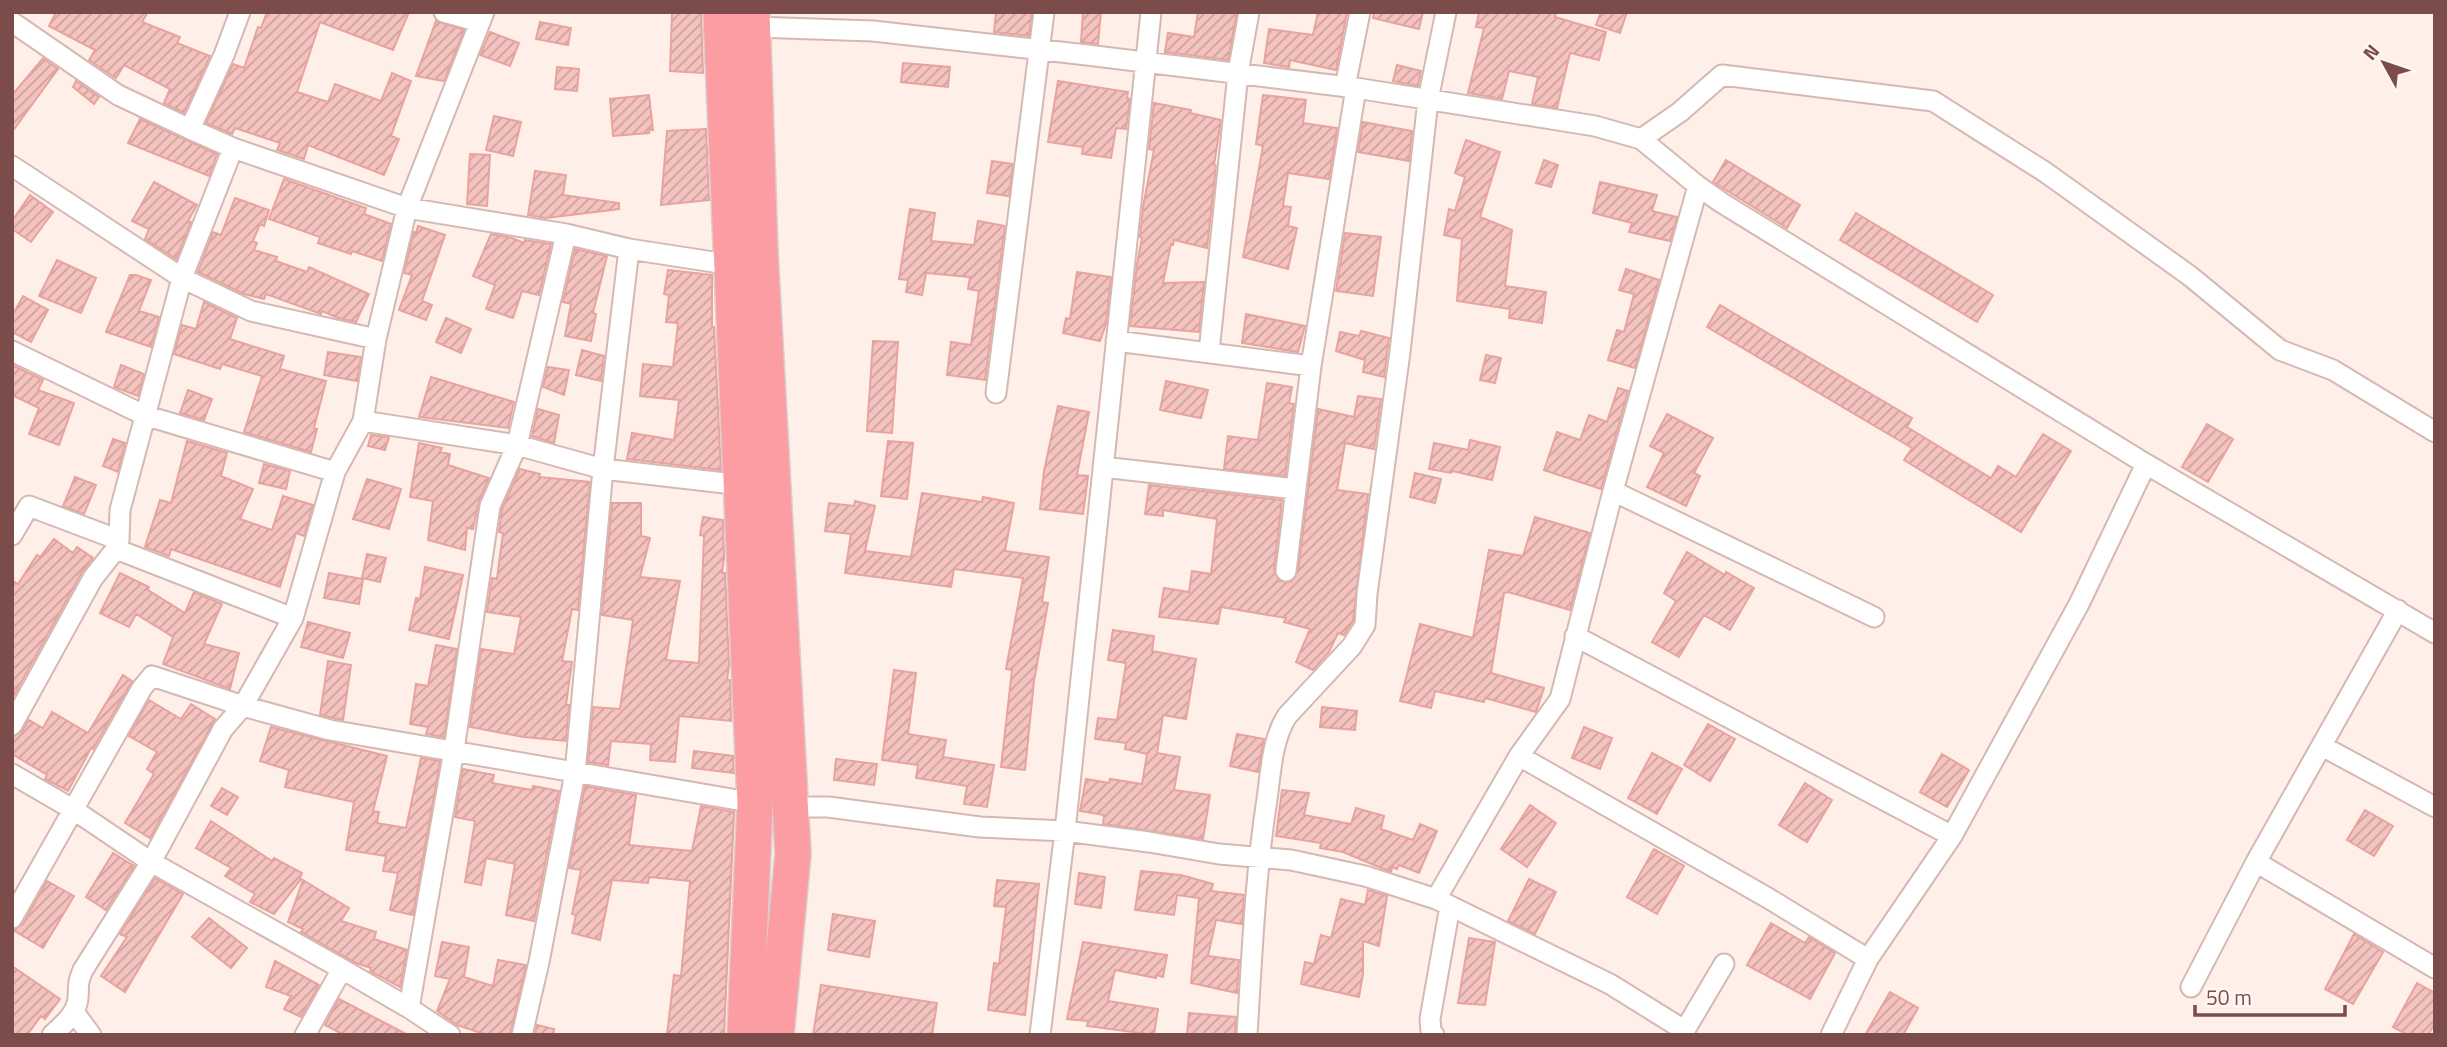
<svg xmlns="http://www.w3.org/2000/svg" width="2447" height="1047" viewBox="0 0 2447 1047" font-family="'Titillium Web',sans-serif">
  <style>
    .building { fill: url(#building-hatch); stroke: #e9a39e; stroke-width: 2 }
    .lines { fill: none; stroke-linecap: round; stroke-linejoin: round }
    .street-casing { stroke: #d6b8b3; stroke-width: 23 }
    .highway-casing { stroke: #dacdcc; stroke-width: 38 }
    .street { stroke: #fff; stroke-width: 19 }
    .highway { stroke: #fb9da3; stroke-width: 35 }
  </style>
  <defs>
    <pattern id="building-hatch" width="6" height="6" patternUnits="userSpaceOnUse" patternTransform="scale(1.75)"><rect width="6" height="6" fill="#f5c3bf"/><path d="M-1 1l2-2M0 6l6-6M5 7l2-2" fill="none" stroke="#cba19d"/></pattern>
  </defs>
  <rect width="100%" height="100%" fill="#feefe9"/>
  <path class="building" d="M56 12H148L142 22 180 37 177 43 210 56 184 113 164 103 170 89 124 65 116 78 114 77 89 60 95 50 49 26Z
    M267 12H409L393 50 320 22 297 92 328 102 335 84 381 101 392 73 411 81 391 136 399 139 384 175 308 145 304 159 277 150 280 143 235 128 232 134 206 123 233 64 244 68 258 27 261 28Z
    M672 12H701L703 73 670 71Z
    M996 12H1032L1029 36 994 32Z
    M1083 12H1101L1098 44 1081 42Z
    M1198 12H1237L1228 60 1165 52 1168 33 1194 37Z
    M1318 12H1347L1336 70 1290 60 1289 67 1264 63 1269 29 1313 35Z
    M1374 12H1423L1419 29 1373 18Z
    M1479 12H1556L1555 17 1606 32 1599 60 1570 53 1557 108 1532 104 1538 77 1509 71 1502 99 1468 93 1484 28 1476 27Z
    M1601 12H1627L1620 33 1596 25Z
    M436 21 464 30 444 81 416 76Z
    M540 22 571 28 568 45 536 39Z
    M490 32 519 43 510 66 480 55Z
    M43 58 58 69 12 132V95Z
    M903 63 950 67 948 87 901 82Z
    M1397 65 1421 71 1418 86 1393 81Z
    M557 67 579 69 577 91 555 89Z
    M76 81 99 97 94 104 73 87Z
    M1058 81 1128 92 1127 98 1130 99 1126 129 1116 128 1111 158 1082 154 1083 147 1048 142Z
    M649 95 653 130 650 129 649 133 613 136 610 99Z
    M1263 95 1306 100 1303 123 1337 128 1329 179 1288 173 1283 206 1291 207 1288 226 1297 228 1288 269 1243 257 1263 146 1256 144Z
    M1154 103 1191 110 1190 113 1221 120 1214 165 1216 166 1207 248 1174 240 1173 245 1171 244 1163 283 1204 282 1199 332 1130 326 1137 264 1142 238 1140 237 1143 207 1154 150 1149 149Z
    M494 116 521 122 513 156 486 150Z
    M140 119 217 154 209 176 128 143Z
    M1363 122 1412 131 1409 161 1358 152Z
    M706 129 709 200 661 205 667 131Z
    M1466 140 1500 152 1480 217 1512 230 1505 286 1546 292 1542 323 1509 318 1510 309 1457 301 1462 239 1444 235 1449 209 1455 211 1465 177 1455 173Z
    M470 154 490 155 487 206 467 204Z
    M1544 160 1558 165 1551 187 1536 183Z
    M1726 160 1800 205 1787 228 1713 182Z
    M992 161 1013 164 1009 196 987 193Z
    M535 171 566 175 563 195 619 203V209L546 218 528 215Z
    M284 179 366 208 364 214 391 224 382 261 352 251 351 254 318 243 320 237 269 219Z
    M154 182 197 205 188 221 191 222 176 259 145 239 149 229 132 221Z
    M1600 182 1657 195 1652 211 1677 217 1670 241 1629 232 1632 223 1593 213Z
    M30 195 53 212 31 242 12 229V221Z
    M235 198 269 210 264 226 260 224 253 241 257 243 254 250 277 257 276 261 307 272 309 267 369 294 356 322 338 318 322 311 321 314 266 294 264 299 244 294 198 272 213 232 221 235Z
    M910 209 935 213 931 241 974 245 978 221 1005 226 985 380 947 375 951 342 971 345 979 291 968 289 970 277 926 273 922 295 906 292 908 280 899 279Z
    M1856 213 1993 295 1977 322 1840 240Z
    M418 226 445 235 422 301 432 305 426 320 399 310 412 275 404 273 414 232 416 233Z
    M1345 233 1381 237 1373 296 1336 291Z
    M491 234 512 238 524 243 525 240 551 244 539 295 522 291 513 318 486 309 495 285 473 276Z
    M575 249 607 256 593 313 596 314 591 341 565 336 571 304 563 302Z
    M57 260 96 278 81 313 39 296Z
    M1626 269 1659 280 1635 368 1608 360 1617 330 1624 332 1634 294 1619 290Z
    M668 270 712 275V327H714L721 470 627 459 632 433 674 440 679 400 640 396 643 364 673 367 678 323 666 322 669 295 664 294Z
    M1077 272 1111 277 1106 324 1100 341 1063 333 1066 318 1070 319Z
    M130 275H136L151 280 139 311 159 317 151 347 106 332Z
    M23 296 48 310 31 342 12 332V316Z
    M204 302 237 318 230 339 284 356 280 369 326 381 314 428 317 429 311 452 244 432 262 376 222 364 220 369 174 354 182 325 196 329Z
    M1720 305 1912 418 1907 427 1991 478 1998 466 2016 477 2043 434 2071 451 2021 532 1904 460 1912 448 1707 327Z
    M1246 314 1305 326 1298 352 1242 343Z
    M446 318 471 329 461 353 436 342Z
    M1361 331 1389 338 1384 377 1363 372 1365 360 1336 351 1340 332 1359 336Z
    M873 341 898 342 892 433 867 431Z
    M582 350 604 356 601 381 576 375Z
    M328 352 361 357 357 381 324 375Z
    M1486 355 1501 358 1495 383 1480 380Z
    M12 365 43 380 38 390 74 403 59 445 29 434 39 408 12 395Z
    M121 365 144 374 138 396 114 387Z
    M548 367 569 370 564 395 543 387Z
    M431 377 514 402 508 428 419 417Z
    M1166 381 1208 390 1201 418 1160 410Z
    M1267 383 1292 387 1289 403 1294 404 1285 476 1224 469 1228 436 1258 440Z
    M1618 388 1628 391 1601 489 1544 470 1557 432 1580 440 1589 415 1607 422Z
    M188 390 212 399 204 420 180 413Z
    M1358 396 1381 399 1374 449 1345 443 1337 490 1368 494 1353 621 1344 635 1338 633 1329 652 1313 670 1296 662 1310 629 1284 622 1286 618 1221 607 1218 624 1159 617 1164 588 1189 592 1192 571 1211 574 1217 519 1163 510V516L1145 514 1149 485 1282 500 1274 570 1279 581 1291 582 1298 572 1318 409 1354 417Z
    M1058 406 1089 412 1077 475 1088 476 1083 514 1040 509 1044 471Z
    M538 409 559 415 554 443 532 436Z
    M1667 414 1713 438 1694 473 1700 476 1686 506 1647 487 1664 453 1650 446Z
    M2207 424 2233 439 2208 482 2182 467Z
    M371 435 389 437 385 450 368 446Z
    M113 439 125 443 118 472 103 466Z
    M1470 440 1500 447 1492 480 1452 471 1451 473 1429 469 1434 443 1468 450Z
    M187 441 227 453 221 476 253 489 240 519 272 530 283 496 313 505 304 536 296 533 280 587 171 549 169 556 145 547 160 500 171 503Z
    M888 441 913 443 907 499 881 496Z
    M419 443 442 448 440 452 450 454 448 465 489 478 479 501 473 529 467 528 465 550 428 540 433 501 410 497Z
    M264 464 290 471 286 489 259 483Z
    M520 469 540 474 539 477 590 482 578 610 572 609 562 661 572 662 566 705H569L566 741 524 737 470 727 481 649 514 654 521 617 487 612 492 578 497 579 503 533 499 532 502 509Z
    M1415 473 1441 479 1435 503 1410 497Z
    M75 477 96 485 84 514 63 506Z
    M367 479 401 489 389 529 353 519Z
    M922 493 982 502 983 497 1014 503 1005 551 1049 557 1042 602 1048 603 1034 681 1025 770 1001 767 1012 670 1006 669 1023 578 954 569 951 587 845 573 851 534 825 531 829 503 854 506 855 501 875 506 865 551 911 557Z
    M612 503H641V536L650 538 640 577 680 581 666 660 699 663 704 536 700 535 703 517 723 520 724 558 722 573H725L729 665 727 680H730L731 721 679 716 675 762 650 760 651 744 611 741 608 765 588 762 593 707 620 709 633 620 602 615Z
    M1535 517 1590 533 1570 610 1508 592 1504 593 1491 673 1544 688 1536 712 1485 698 1484 702 1435 691 1431 708 1400 701 1420 624 1473 638 1489 550 1523 556Z
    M54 539 73 553 77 547 93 558 82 572 12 699V580L18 584 37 555 40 557Z
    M1687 552 1725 575 1726 572 1754 588 1730 630 1704 615 1679 657 1652 642 1676 601 1664 593Z
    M367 554 386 558 380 582 362 578Z
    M425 567 463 575 449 639 409 630 416 598 420 599Z
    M120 573 149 587 148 590 185 613 194 592 222 604 204 644 239 653 230 689 163 664 173 637 136 614 129 627 100 613Z
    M329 573 363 579 359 604 324 598Z
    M308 622 350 633 343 658 301 647Z
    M1113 630 1154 636 1152 651 1196 659 1186 719 1163 715 1157 753 1180 757 1174 790 1210 795 1203 839 1103 824 1104 815 1080 811 1086 779 1109 783 1110 779 1142 784 1147 754 1125 749 1126 743 1095 739 1098 718 1117 720 1126 663 1108 660Z
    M436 645 457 649 444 737 426 734 428 727 410 724 416 684 428 686Z
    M328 661 351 665 343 720 320 715Z
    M894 670 916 673 908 734 946 740 943 757 994 765 987 807 964 804 967 786 916 778 918 765 882 760Z
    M123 675 132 681 93 749 91 748 68 791 45 779 47 775 12 754V737L22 731 29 720 43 728 52 712 88 733Z
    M149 700 181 719 191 704 215 719 150 838 125 823 154 774 147 769 157 752 129 736Z
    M1322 707 1357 711 1355 730 1320 727Z
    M1708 724 1735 739 1710 781 1684 765Z
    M271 727 387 756 373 811 379 812 377 823 406 828 421 758 440 761 413 915 390 910 398 873 383 871 386 856 346 850 354 802 285 787 289 770 260 761Z
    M1584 727 1612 738 1600 769 1572 758Z
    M1237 734 1264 739 1258 772 1230 766Z
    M694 751 733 756 734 773 692 768Z
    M1652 753 1682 769 1657 814 1628 798Z
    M1942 754 1969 770 1947 807 1920 792Z
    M836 759 877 764 874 785 834 780Z
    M463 769 494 775 492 783 532 790 533 786 559 791 534 921 506 915 515 864 486 858 481 885 465 882 475 821 455 817Z
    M1805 783 1832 800 1807 842 1779 825Z
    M585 786 636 795 629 845 692 851 701 806 734 812 724 1035H667L674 975 681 976 690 881 649 877 648 883 612 880 600 940 572 933 576 915 572 914 581 870 569 868Z
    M222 788 238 797 227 815 211 806Z
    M1282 790 1309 793 1304 815 1351 824 1356 808 1384 816 1381 829 1413 840 1420 824 1437 831 1419 873 1399 865 1397 869 1392 867 1391 872 1343 852 1320 848 1321 843 1276 836Z
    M1530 805 1556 823 1527 867 1501 849Z
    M2365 810 2393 826 2374 856 2347 840Z
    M211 821 272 861 274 858 302 873 300 878 301 879 274 914 250 902 255 894 225 876 231 868 196 848Z
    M1654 849 1684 866 1657 914 1627 897Z
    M113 853 134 866 106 910 86 897Z
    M1141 871 1181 875 1213 884 1211 891 1244 895 1242 924 1216 920 1208 956 1239 960 1237 993 1191 983 1199 898 1177 895 1174 915 1135 910Z
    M1079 873 1105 877 1101 908 1075 904Z
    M155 878 183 894 125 992 101 976 127 937 120 934Z
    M1529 879 1556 892 1535 934 1508 921Z
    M303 880 349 908 341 921 376 932 374 939 407 950 400 987 370 971 371 968 356 963 301 932 303 929 288 922Z
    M997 880 1039 884 1025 1015 988 1010 994 963 999 964 1006 907 994 906Z
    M47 881 74 896 43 948 13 930 23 924Z
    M1368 890 1387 896 1379 946 1363 941V974L1359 997 1301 984 1305 962 1314 964 1321 935 1331 938 1341 899 1365 905Z
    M833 914 875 921 869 957 828 950Z
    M209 918 247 948 231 968 192 937Z
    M1771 923 1805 943 1809 937 1835 953 1810 999 1747 965Z
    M2354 934 2383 952 2353 1004 2325 989Z
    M1469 938 1495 942 1485 1005 1458 1003Z
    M442 942 469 947 464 977 493 986 498 960 526 965 510 1035H487L457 1025 437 1011 450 979 435 976Z
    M1083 942 1167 955 1163 977 1156 975V978L1115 970 1108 1001 1158 1009 1154 1035 1087 1026 1088 1021 1067 1019Z
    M275 961 319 985 301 1017 284 1009 291 996 266 987Z
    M12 966 60 999 45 1019 41 1016 27 1035H12Z
    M2417 983 2435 993V1023L2428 1035H2408L2393 1027Z
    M821 985 937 1003 932 1035H813Z
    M1890 992 1918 1008 1903 1035H1865Z
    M339 999 408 1035H344L325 1025Z
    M1189 1013 1236 1017 1235 1035H1187Z
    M537 1025 554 1029 553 1035H535Z"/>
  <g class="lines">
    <g class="street-casing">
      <path id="street" d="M444 12 480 22
        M12 22 118 95 190 129 233 148 407 208 566 234 629 249 733 265
        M752 27 873 31 1087 55 1356 88 1595 126 1641 139 1698 186 1722 203 2146 464 2435 633
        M1345 87 1360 12
        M190 129 224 55 240 12
        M1641 139 1680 112 1722 75 1933 101 2045 172 2190 276 2280 350 2333 370 2435 432
        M12 166 182 278 251 311 376 339
        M1116 341 1311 366
        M12 351 144 415 335 472
        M1209 352 1238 73 1249 12
        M996 393 1044 12
        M363 421 517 445 603 469 742 485
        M1103 467 1295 489
        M1613 491 1874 617
        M12 535 29 506 119 540
        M116 549 293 618
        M1286 571 1311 366 1356 88
        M1575 636 1952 836
        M12 725 93 578 116 549 119 540 120 510 182 278 233 148
        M2322 746 2435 807
        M1519 756 1768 898 1868 959
        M12 774 74 810 151 862 342 969 409 1008 450 1035
        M790 807H828L980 827 1065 831 1149 842 1219 854 1291 860 1365 876 1436 899 1610 984 1684 1030
        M2256 862 2435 968
        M1436 899 1519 756 1560 699 1613 491 1698 186
        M12 918 142 688 152 676 243 706 293 618 335 472 363 421 376 339 407 208 484 12
        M2191 987 2256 862 2398 610
        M409 1008 454 750 490 506 517 445 566 234
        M74 1012 91 1035
        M52 1035C63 1025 77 1013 78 998 79 984 77 984 83 970L151 862 223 729 243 706 330 730 755 803
        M305 1035 342 969
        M522 1035 539 962 575 773 603 469 629 249
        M1040 1035 1065 831 1151 12
        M1247 1035C1252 956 1255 877 1267 799 1271 771 1272 740 1287 716L1352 646 1365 625 1367 594 1400 352 1428 100 1446 12
        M1434 1035 1431 1031 1430 1019 1450 906
        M1682 1035 1724 964
        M1831 1035 1868 959 1952 836 2079 604 2146 464"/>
    </g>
    <g class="highway-casing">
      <path id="highway" d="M721 12 755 803 745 1035
        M752 12 760 252 793 854 776 1035"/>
    </g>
    <use href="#street" class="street"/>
    <use href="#highway" class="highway"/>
  </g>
  <rect width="2447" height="1047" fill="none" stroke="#7b4c4a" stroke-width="28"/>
  <g transform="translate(2384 63) rotate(310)" stroke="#fff5f1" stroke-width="5" paint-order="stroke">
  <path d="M0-5L12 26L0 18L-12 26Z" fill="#7b4c4a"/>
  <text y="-10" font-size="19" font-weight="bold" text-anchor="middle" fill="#7b4c4a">N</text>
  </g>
  <path d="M2195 1005v10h150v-10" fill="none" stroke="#7b4c4a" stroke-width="3.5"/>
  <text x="2206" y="1005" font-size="21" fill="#7b4c4a" stroke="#fff5f1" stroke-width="5" paint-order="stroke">50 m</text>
</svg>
